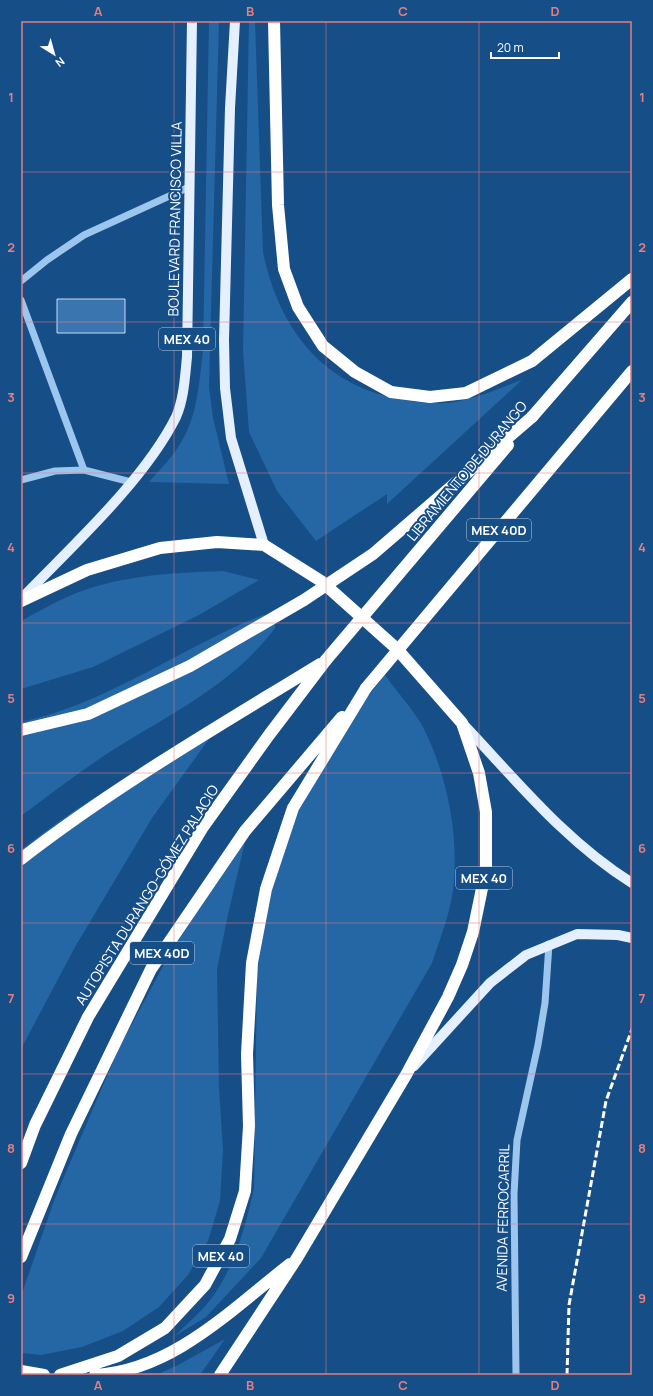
<svg xmlns="http://www.w3.org/2000/svg" width="653" height="1396" viewBox="0 0 653 1396" font-family="Manrope,sans-serif">
  <style>
    .green { fill: #2566a5 }
    .building { fill: #3a75af; stroke: #c2dffa }
    .lines { fill: none; stroke-linecap: round; stroke-linejoin: round }
    .minor { stroke: #9dc6ee; stroke-width: 7 }
    .major { stroke: #e4f0ff; stroke-width: 10 }
    .highway { stroke: #fff; stroke-width: 12 }
    .rail { stroke: #fff; stroke-width: 3; stroke-dasharray: 7 3; stroke-linecap: butt }
    .highway-bridge { stroke: #fff; stroke-width: 12 }
    .grid { fill: none; stroke: #e67e7e; stroke-width: 1; stroke-opacity: 0.55 }
    .labels { text-anchor: middle; stroke-width: 4; stroke-linejoin: round; paint-order: stroke }
    .shield { fill: #164e88; stroke: #b9cadb; stroke-width: 1 }
    .shield-label { font-size: 13px; font-weight: bold; fill: #fff }
    .street-label { font-size: 14px; fill: #fff; stroke: #164e88 }
    .neatline { fill: none; stroke: #e67e7e; stroke-width: 1.5 }
    .grid-label { font-size: 13px; text-anchor: middle; font-weight: bold; fill: #e67e7e }
  </style>
  <rect width="100%" height="100%" fill="#164e88"/>
  <path class="green" d="M209 21H219L209 386 213 418 229 484 149 482C159 470 172 458 180 444 198 416 199 382 203 350Z
    M249 21H255L263 252C278 325 319 382 394 398 414 402 435 405 455 402 478 398 500 388 522 380L387 504V494L316 541 277 491 249 432 243 351Z
    M223 571 259 580 197 616 93 667 21 689V621C36 613 51 604 67 597 116 575 171 573 223 571Z
    M263 615 275 617V628C231 687 165 716 105 755 77 774 49 795 21 816V722C108 704 181 647 263 615Z
    M385 675C397 692 413 709 423 727 446 773 458 829 454 881 452 909 441 936 432 963L261 1258 206 1317 175 1336C185 1325 198 1315 207 1304 234 1271 245 1228 254 1188L257 973 271 886 300 806 351 717Z
    M219 725 152 818 75 947 21 1049V850C82 801 151 763 219 725Z
    M251 816 227 919 217 969 219 1087 223 1151 220 1201 208 1241 188 1275 159 1307 123 1331 82 1347 41 1355 21 1353V1296L55 1198 118 1050 188 920Z
    M225 1339 200 1375H156L178 1365Z"/>
  <path class="building" d="M57 299H125V333H57Z"/>
  <g class="lines">
    <path class="minor" d="M21 281 47 260 84 235 189 187
      M21 300 84 470
      M21 480 55 471 84 470 131 482
      M516 1375 514 1194 517 1140 538 1045 545 1003 549 944"/>
    <path class="major" d="M235 21 230 108 224 340 225 388 231 438 264 545
      M21 599C71 547 144 481 176 417 184 399 185 376 187 357L192 21
      M464 725C516 780 566 842 632 883
      M414 1066 490 983 526 955 577 934 618 935 632 938"/>
    <path class="highway" d="M274 21 278 205 284 269 298 307 323 346 355 372 391 392 430 397 466 393 532 361 632 279
      M532 417 632 302
      M21 601 87 570 160 548 217 542 264 545 321 581 397 649 462 723 479 773 486 812V869L473 932 462 965 448 997 406 1075 297 1258 220 1375
      M21 859C115 786 219 726 320 664
      M21 1163 35 1125 88 1017 203 827 269 735 326 660
      M21 1257 71 1134 151 969 245 831 342 717
      M21 1371 44 1375
      M60 1375 118 1356 165 1328 205 1285 230 1239 245 1191 249 1126 247 1054 252 963 266 889 293 808 366 688
      M95 1375C172 1371 232 1309 290 1264"/>
    <path class="rail" d="M567 1375 569 1305 606 1101 632 1029"/>
    <path class="highway-bridge" d="M326 660 508 445
      M366 688 632 371
      M21 730 88 714 190 666 304 600 373 554 532 417"/>
  </g>
  <path class="grid" d="M174 21V1375M326 21V1375M479 21V1375M21 172H632M21 322H632M21 473H632M21 623H632M21 773H632M21 923H632M21 1074H632M21 1224H632"/>
  <g class="labels">
    <g class="shield">
      <rect x="159" y="328" width="56" height="22" rx="3"/>
      <rect x="467" y="519" width="64" height="22" rx="3"/>
      <rect x="456" y="867" width="56" height="22" rx="3"/>
      <rect x="130" y="942" width="64" height="22" rx="3"/>
      <rect x="193" y="1245" width="56" height="22" rx="3"/>
    </g>
    <g class="shield-label">
      <text x="187" y="344">MEX 40</text>
      <text x="499" y="535">MEX 40D</text>
      <text x="484" y="883">MEX 40</text>
      <text x="162" y="958">MEX 40D</text>
      <text x="221" y="1261">MEX 40</text>
    </g>
    <g class="street-label">
      <text transform="translate(175 219) rotate(-89)" y="5">BOULEVARD FRANCISCO VILLA</text>
      <text transform="translate(467 471) rotate(-50)" y="5">LIBRAMIENTO DE DURANGO</text>
      <text transform="translate(147 895) rotate(-58)" y="5">AUTOPISTA DURANGO-GÓMEZ PALACIO</text>
      <text transform="translate(503 1218) rotate(-89)" y="5">AVENIDA FERROCARRIL</text>
    </g>
  </g>
  <rect width="653" height="1396" fill="none" stroke="#164e88" stroke-width="44"/>
  <g transform="translate(54 54) rotate(143)" stroke="#164e88" stroke-width="3" paint-order="stroke">
  <path d="M0-3L7 15L0 10L-7 15Z" fill="#ffffff"/>
  <text y="-6" font-size="11" font-weight="bold" text-anchor="middle" fill="#ffffff">N</text>
  </g>
  <path d="M491 52v6h68v-6" fill="none" stroke="#ffffff" stroke-width="2"/>
  <text x="497" y="52" font-size="12" fill="#ffffff" stroke="#164e88" stroke-width="3" paint-order="stroke">20 m</text>
  <rect x="22" y="22" width="609" height="1352" class="neatline"/>
  <g class="grid-label">
    <text x="98" y="16">A</text>
    <text x="250" y="16">B</text>
    <text x="403" y="16">C</text>
    <text x="555" y="16">D</text>
    <text x="11" y="102">1</text>
    <text x="642" y="102">1</text>
    <text x="11" y="252">2</text>
    <text x="642" y="252">2</text>
    <text x="11" y="402">3</text>
    <text x="642" y="402">3</text>
    <text x="11" y="552">4</text>
    <text x="642" y="552">4</text>
    <text x="11" y="703">5</text>
    <text x="642" y="703">5</text>
    <text x="11" y="853">6</text>
    <text x="642" y="853">6</text>
    <text x="11" y="1003">7</text>
    <text x="642" y="1003">7</text>
    <text x="11" y="1153">8</text>
    <text x="642" y="1153">8</text>
    <text x="11" y="1303">9</text>
    <text x="642" y="1303">9</text>
    <text x="98" y="1390">A</text>
    <text x="250" y="1390">B</text>
    <text x="403" y="1390">C</text>
    <text x="555" y="1390">D</text>
  </g>
</svg>
